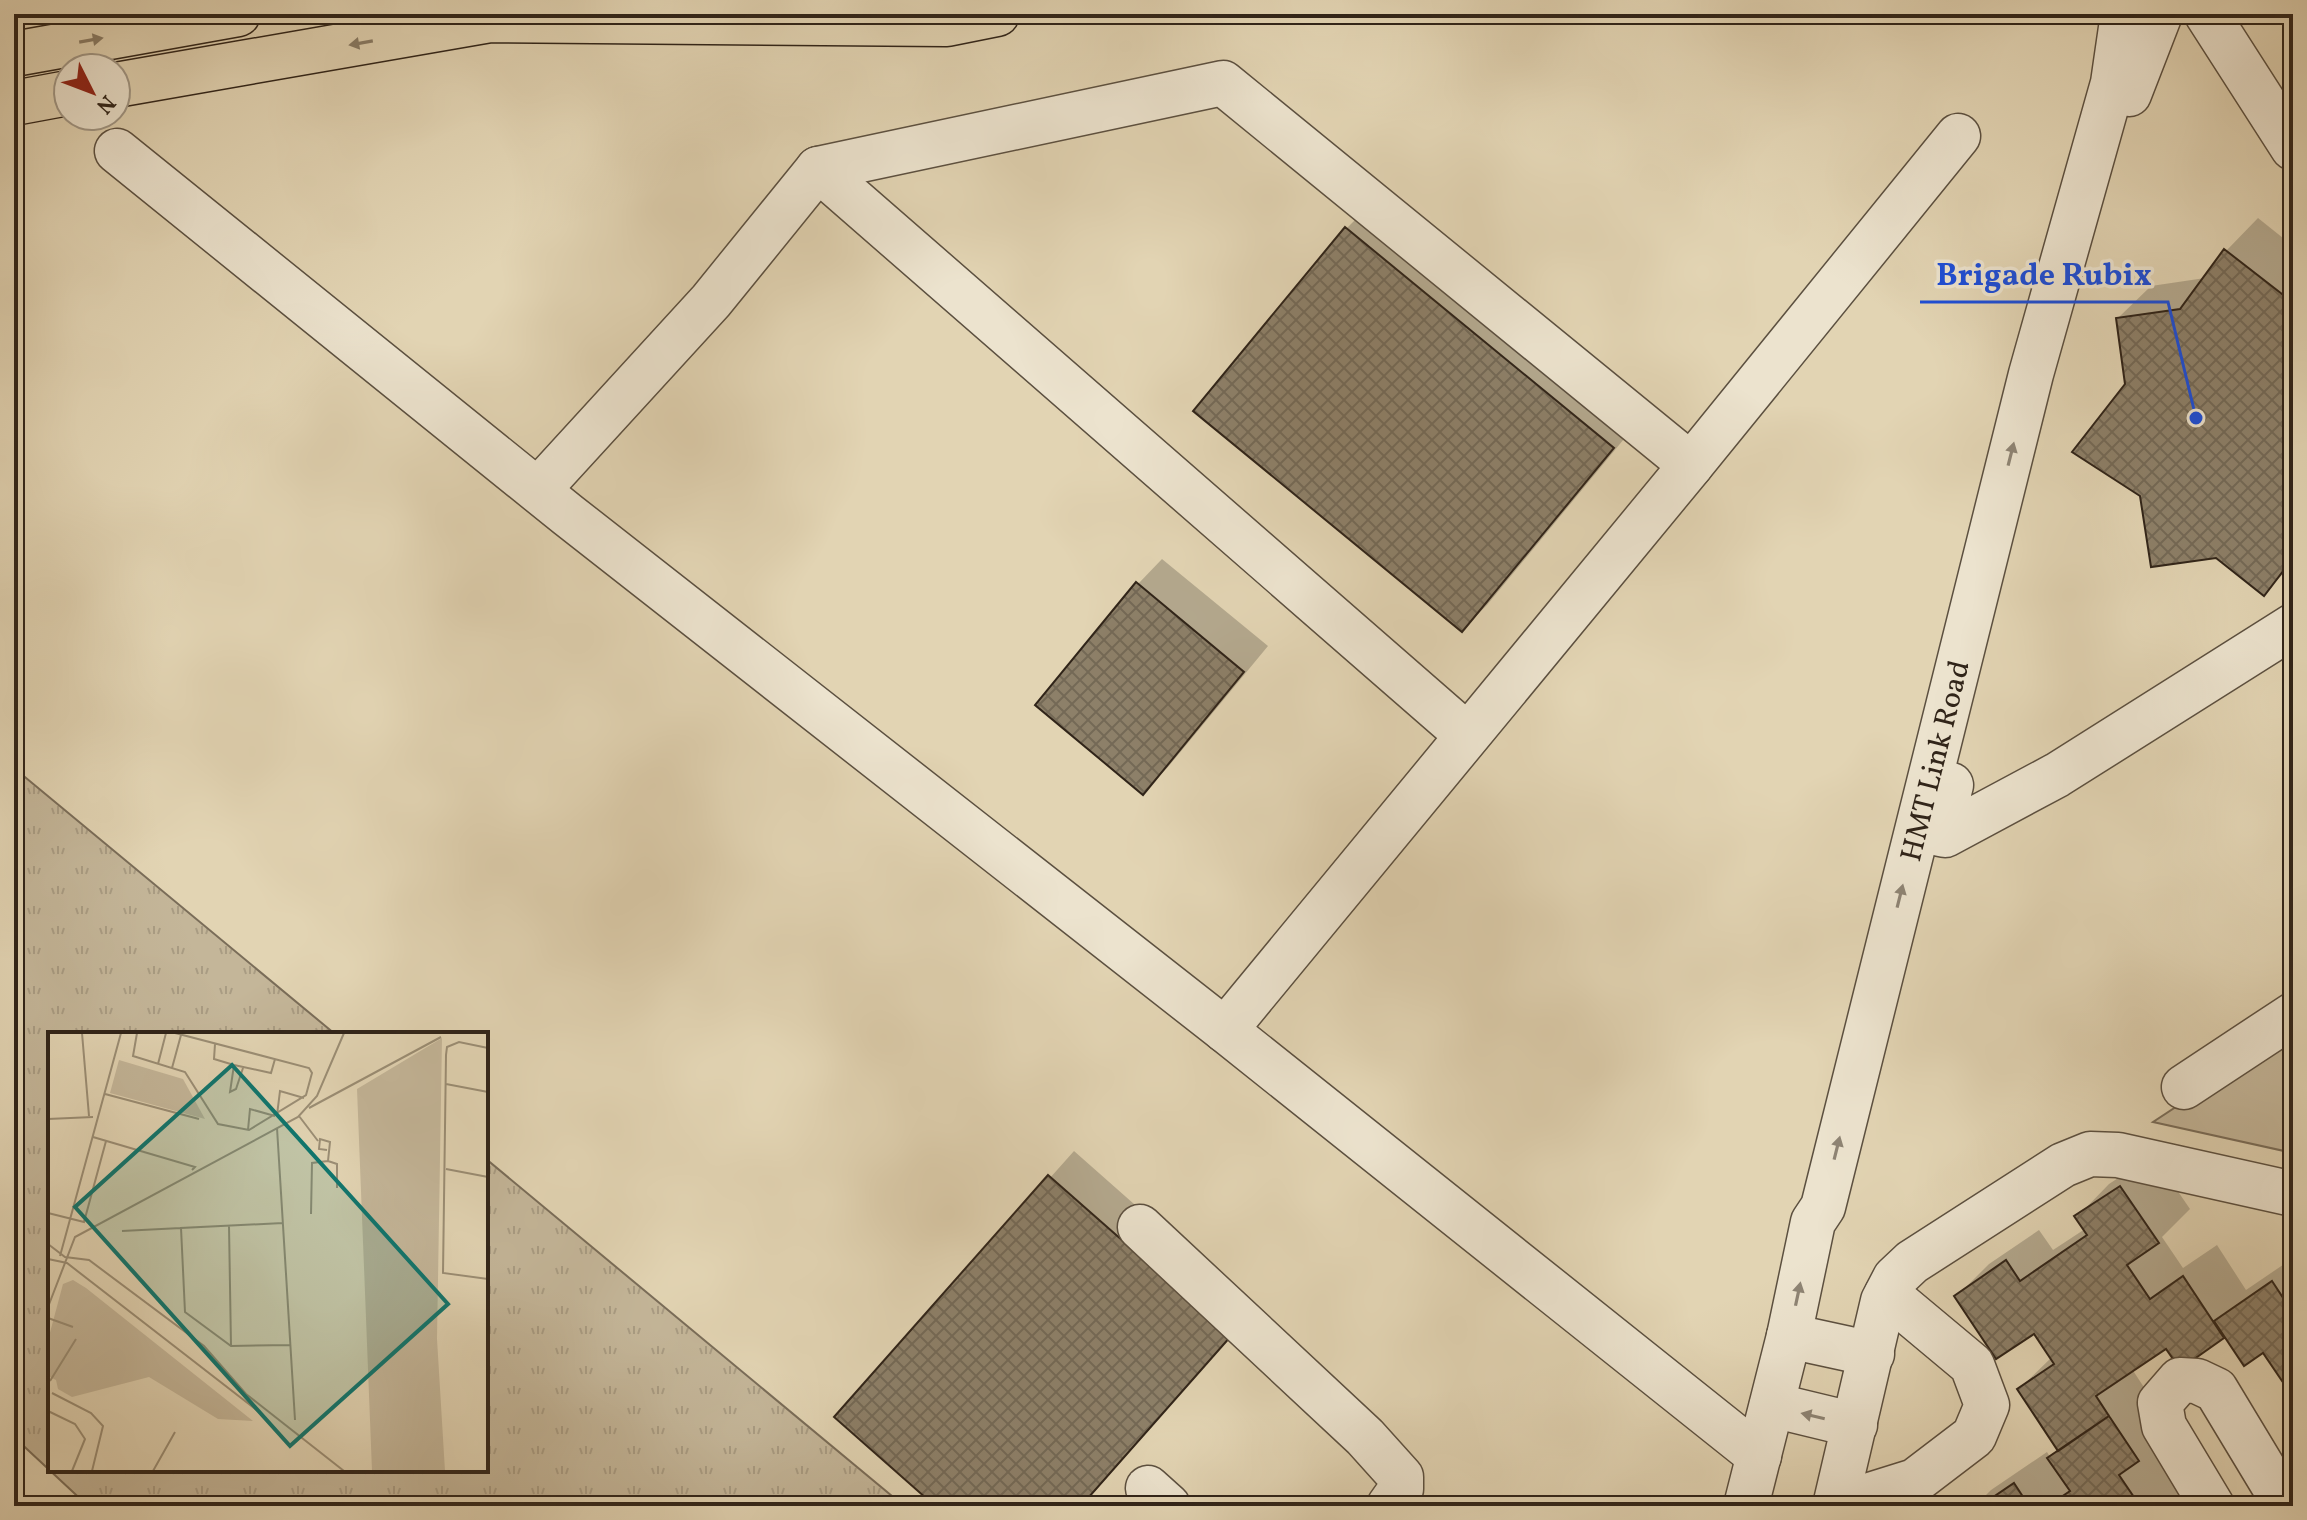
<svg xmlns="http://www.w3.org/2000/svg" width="2307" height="1520" viewBox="0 0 2307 1520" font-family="Vollkorn,serif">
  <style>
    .grass { fill: url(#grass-tufts); stroke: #7a6d59; stroke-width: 2 }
    .park { fill: #c4b699; stroke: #7a6d59; stroke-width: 2 }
    .shadow { fill: #0003 }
    .building { fill: url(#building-cross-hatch); stroke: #302419; stroke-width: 2 }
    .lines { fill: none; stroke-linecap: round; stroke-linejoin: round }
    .minor-casing { stroke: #5c5040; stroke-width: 47 }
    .major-casing { stroke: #302419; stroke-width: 47 }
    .minor { stroke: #ece3ce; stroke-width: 44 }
    .major { stroke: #e2d4b3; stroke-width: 44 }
    .oneway { fill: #897c66 }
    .oneway2 { fill: #8e8474 }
    .labels { text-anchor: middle; stroke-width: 7; stroke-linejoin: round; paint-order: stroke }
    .street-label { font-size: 30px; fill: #302419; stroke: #ece3ce }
    .inset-road { fill: none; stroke: #9b8e75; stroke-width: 2 }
    .view { fill: #0f766e; fill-opacity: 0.15; stroke: #0f766e; stroke-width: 4 }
    .inset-edge { fill: none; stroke: #302419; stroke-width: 4 }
    .leader { fill: none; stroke: #1d4ed8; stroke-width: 3 }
    .callout-dot { fill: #1d4ed8; stroke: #ece3ce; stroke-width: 3 }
    .callout-label { font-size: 32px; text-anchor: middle; font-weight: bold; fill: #1d4ed8; stroke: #ece3ce; stroke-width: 7; stroke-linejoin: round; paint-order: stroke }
  </style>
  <defs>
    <pattern id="grass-tufts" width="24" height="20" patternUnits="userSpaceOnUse" patternTransform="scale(2)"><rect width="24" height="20" fill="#c4b699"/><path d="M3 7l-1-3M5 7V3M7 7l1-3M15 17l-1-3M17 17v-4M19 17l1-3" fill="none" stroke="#a99c83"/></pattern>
    <pattern id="building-cross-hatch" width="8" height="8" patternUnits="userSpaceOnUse" patternTransform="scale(2)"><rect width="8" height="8" fill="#8d8069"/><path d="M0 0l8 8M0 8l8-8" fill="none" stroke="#746956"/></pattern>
  </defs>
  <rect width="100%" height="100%" fill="#e2d4b3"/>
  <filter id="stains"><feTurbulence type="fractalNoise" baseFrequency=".0025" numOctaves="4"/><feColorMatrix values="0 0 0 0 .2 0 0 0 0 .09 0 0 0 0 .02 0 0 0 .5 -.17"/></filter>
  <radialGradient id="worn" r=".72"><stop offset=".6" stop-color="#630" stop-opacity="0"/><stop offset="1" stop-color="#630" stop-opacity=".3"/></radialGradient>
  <path class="grass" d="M14 768 335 1034H50V1470H486V1159L904 1506H88L14 1437Z"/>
  <path class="park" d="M2293 1030V1153L2153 1122Z"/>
  <path class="shadow" d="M1371 204 1638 422 1487 605 1462 630 1347 228Z
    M2258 218 2293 246V564L2264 593 2128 385 2118 318 2151 286 2205 278 2226 251Z
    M1162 559 1268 646 1168 767 1143 792 1138 584Z
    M1074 1151 1254 1310 1082 1506H938L837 1417Z
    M2153 1155 2190 1209 2162 1237 2183 1268 2217 1245 2246 1290 2293 1258V1393L2264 1350 2225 1334 2180 1366 2166 1346 2132 1369 2170 1427 2194 1506H1975L1991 1490 2047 1452 2050 1457 2059 1449 2019 1389 2052 1357 2034 1331 1956 1297 1989 1264 2039 1230 2053 1250 2085 1229 2077 1217 2109 1184Z"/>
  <path class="building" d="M1345 227 1614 448 1462 632 1193 411Z
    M2224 249 2282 294 2293 293V558L2264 596 2216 558 2151 567 2140 496 2072 452 2125 384 2116 318 2180 309Z
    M1136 582 1244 672 1143 795 1035 705Z
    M1048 1175 1231 1336 1081 1506H935L834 1417Z
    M2120 1186 2159 1243 2127 1265 2150 1299 2183 1276 2224 1338 2180 1369 2166 1349 2096 1396 2109 1416 2058 1451 2017 1389 2054 1364 2034 1334 1996 1359 1954 1296 2006 1260 2020 1281 2087 1235 2074 1216Z
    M2272 1281 2293 1313V1397L2263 1353 2244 1366 2214 1321Z
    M2109 1416 2139 1461 2119 1475 2140 1506H2048L2070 1491 2047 1458Z
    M2014 1483 2029 1506H1980Z"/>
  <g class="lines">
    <g class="minor-casing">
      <g id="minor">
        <path d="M2207 14 2293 148"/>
        <path d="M2129 94 2160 14"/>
        <path d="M117 151 568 515 1225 1030 1759 1456"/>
        <path d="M818 169 1467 735"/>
        <path d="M1691 465 1958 136"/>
        <path d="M538 490 711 301 818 169 1223 83 1691 465 1225 1030"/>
        <path d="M1951 785 1939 830 1940 834 1945 835 2057 775 2293 626"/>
        <path d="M2184 1087 2293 1015"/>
        <path d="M1140 1227 1365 1437 1401 1477V1489L1389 1506"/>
        <path d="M1789 1336 1872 1354"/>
        <path d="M1772 1405 1855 1425"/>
        <path d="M1148 1488 1168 1506"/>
        <path id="s1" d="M1746 1506 1789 1336 1813 1222 1823 1207 2031 374 2113 83 2123 14"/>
        <path d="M1835 1506 1883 1301 1895 1278 1912 1262 2063 1165 2090 1154 2118 1155 2293 1194"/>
        <path d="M1835 1506 1915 1481 1974 1436 1987 1405 1972 1365 1887 1294"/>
        <path d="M2212 1506 2164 1426 2160 1403 2180 1380 2197 1381 2216 1390 2286 1506"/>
      </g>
    </g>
    <g class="major-casing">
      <path id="major" d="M14 54 238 14
        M116 85 490 20 947 24 997 14
        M14 103 68 93"/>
    </g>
    <use href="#minor" class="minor"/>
    <use href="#major" class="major"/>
  </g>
  <defs><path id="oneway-solid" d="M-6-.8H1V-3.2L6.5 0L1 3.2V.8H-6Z" transform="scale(2)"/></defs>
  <g class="oneway">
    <use href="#oneway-solid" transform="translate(91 40) rotate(-10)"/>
    <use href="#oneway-solid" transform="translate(361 43) rotate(170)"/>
  </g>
  <g class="oneway2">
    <use href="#oneway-solid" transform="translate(2011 454) rotate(-76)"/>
    <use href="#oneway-solid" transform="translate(1900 896) rotate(-76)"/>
    <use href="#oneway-solid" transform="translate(1837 1148) rotate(-76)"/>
    <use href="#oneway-solid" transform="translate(1798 1294) rotate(-78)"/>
    <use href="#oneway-solid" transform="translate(1813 1416) rotate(-167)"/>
  </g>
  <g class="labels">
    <g class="street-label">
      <text dy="10" stroke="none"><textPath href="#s1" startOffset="770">HMT Link Road</textPath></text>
    </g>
  </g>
  <g transform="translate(48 1032)">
    <rect width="440" height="440" fill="#e2d4b3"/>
    <path d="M394 6 389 307 397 439H324L309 57Z" fill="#c4b699"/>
    <path d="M25 248 38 256 205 389 170 387 101 345 24 365 10 357 8 348 0 344V308L15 252Z" fill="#c4b699"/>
    <path d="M71 28 135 47 157 87 62 61Z" fill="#c4b699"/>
    <path class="inset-road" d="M34 1 41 84M89 1 85 24 137 40 170 92 201 98 258 63 264 41 261 36 127 1M167 12 166 27 186 33 223 41 227 27M440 16 411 10 399 15 398 23 395 241 440 247M110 32 118 1M186 33 182 60 188 57 195 36M124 36 133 3M398 52 440 60M57 62 151 87M261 76 393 5M229 83 232 59 256 66M251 84 270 109M0 87 45 85M229 96 247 388M200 98 202 77 227 84M45 105 147 135 144 138M279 118 271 117 272 107 282 110 280 129 289 132V156M398 137 440 145M0 181 36 190 58 109M263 182 264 131 280 129M235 191 133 196 137 280 183 314 243 313M181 194 183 314M74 199 133 196M0 212 17 225 41 228 156 314 198 362 296 439M12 224 73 1M0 227 19 231 210 379M0 275 27 205 250 85 269 64 296 1M0 286 25 295M2 349 28 307M4 361 43 381 55 394 44 439M0 379 27 392 37 407 24 439M105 439 127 400"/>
    <path class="view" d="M184 33 400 272 242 414 27 175Z"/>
    <rect width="440" height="440" class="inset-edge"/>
  </g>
  <path class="leader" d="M2196 418L2168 302H1920"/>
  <circle class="callout-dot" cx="2196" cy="418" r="8"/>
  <g class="callout-label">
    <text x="2044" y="285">Brigade Rubix</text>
  </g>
  <rect width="2307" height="1520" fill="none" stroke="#e2d4b3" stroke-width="48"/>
  <rect x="16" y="16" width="2275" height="1488" fill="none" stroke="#302419" stroke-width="4"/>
  <rect x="24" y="24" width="2259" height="1472" fill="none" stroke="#302419" stroke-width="2"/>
  <g transform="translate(92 92) rotate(132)"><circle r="38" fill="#ece3ce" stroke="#a19786" stroke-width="2"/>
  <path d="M0-6L14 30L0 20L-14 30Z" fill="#8f2418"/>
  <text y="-12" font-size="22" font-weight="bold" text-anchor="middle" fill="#302419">N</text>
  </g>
  <rect width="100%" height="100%" filter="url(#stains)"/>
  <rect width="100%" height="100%" fill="url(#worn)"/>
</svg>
